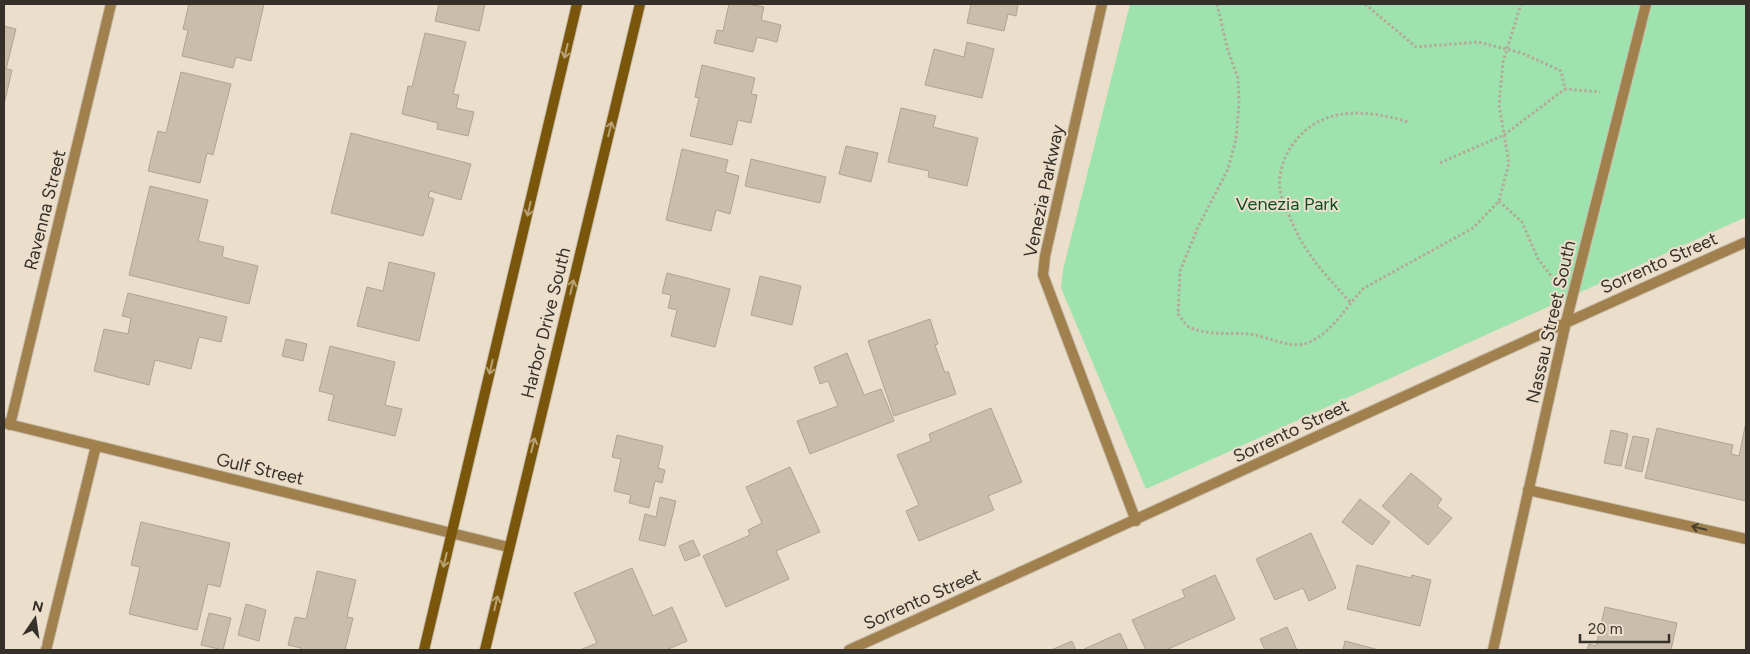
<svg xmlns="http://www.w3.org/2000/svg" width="1750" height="654" viewBox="0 0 1750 654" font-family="Figtree,sans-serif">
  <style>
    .green { fill: #9ee3ae }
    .building { fill: #cabdab; stroke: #b0a392 }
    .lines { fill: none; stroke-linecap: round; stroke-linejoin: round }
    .lane-casing { stroke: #c7bbab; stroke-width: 12 }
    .street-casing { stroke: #c7bbab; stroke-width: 12 }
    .secondary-casing { stroke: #c7bbab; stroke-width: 12 }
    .path { stroke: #b4a99a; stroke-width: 3; stroke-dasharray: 2.5 2.5; stroke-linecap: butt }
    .lane { stroke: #a0814e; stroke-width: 10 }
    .street { stroke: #a0814e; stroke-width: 10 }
    .secondary { stroke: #795609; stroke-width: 10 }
    .oneway { stroke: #b8a174 }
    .oneway2 { stroke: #4a4030 }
    .labels { text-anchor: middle; stroke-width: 4; stroke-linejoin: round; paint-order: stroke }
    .street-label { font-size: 18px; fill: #353029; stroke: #ebdecb }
    .park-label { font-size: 18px; fill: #114c26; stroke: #ebdecb }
  </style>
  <rect width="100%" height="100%" fill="#ebdecb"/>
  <path class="green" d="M1130 4H1746V217L1146 489 1061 288 1063 270Z"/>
  <path class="building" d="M189 4H264L251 61 236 57 233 68 182 56 188 30 183 29Z
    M439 4H485L479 31 435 21Z
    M729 4H748L764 7 761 20 781 25 777 42 757 37 753 52 714 43 717 30 723 31Z
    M971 4H1018L1016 16 1008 14 1004 31 967 23Z
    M4 26 16 29 6 69 12 70 4 105Z
    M425 33 466 42 453 94 459 95 456 108 474 112 468 136 437 129 438 123 402 114 408 86 412 87Z
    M967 42 994 49 982 98 925 85 934 49 964 57Z
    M702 65 755 78 751 94 757 95 751 123 738 120 732 145 690 136 699 98 695 97Z
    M181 72 231 84 213 155 207 153 200 183 148 171 158 131 166 133Z
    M901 108 936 116 933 127 978 138 967 186 928 177 929 171 888 162Z
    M351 133 471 164 461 200 430 191 428 197 434 199 423 236 331 213Z
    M846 146 878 153 871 182 839 174Z
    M682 149 728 160 725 172 739 176 730 214 716 210 711 231 666 220Z
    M751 159 826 177 820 203 745 186Z
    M150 186 208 200 198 241 224 247 222 257 258 266 249 304 129 275Z
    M389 262 435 273 419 341 357 326 367 287 383 291Z
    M667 273 730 289 715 347 671 336 677 310 668 308 671 295 662 293Z
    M760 276 801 286 792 325 751 315Z
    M128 293 227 317 221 342 199 337 191 369 155 360 149 385 94 371 104 329 128 334 131 318 122 316Z
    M930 319 938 344 935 345 945 373 948 371 956 394 894 416 868 341Z
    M286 339 307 344 303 361 282 356Z
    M330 346 395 362 385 405 402 409 395 436 328 420 334 395 319 391Z
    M847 353 864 395 881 389 894 421 810 454 797 421 838 406 828 381 820 384 814 367Z
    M991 408 1022 482 988 496 994 510 919 541 906 511 919 505 897 455 931 441 929 434Z
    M1746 422V501L1645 478 1657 428 1733 445 1731 454 1739 456Z
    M1611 430 1628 434 1621 466 1604 463Z
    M617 435 663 446 658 468 665 470 662 483 655 481 649 508 629 503 631 495 614 491 621 459 612 457Z
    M1633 436 1649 439 1642 472 1625 468Z
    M790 467 820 532 776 551 789 579 726 607 703 556 750 535 748 530 762 523 746 487Z
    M1411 473 1442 499 1437 506 1452 518 1428 545 1382 506Z
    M660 497 676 501 665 546 639 540 645 514 656 517Z
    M1360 499 1390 522 1372 545 1342 522Z
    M141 522 230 543 220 587 208 584 197 630 129 614 140 567 131 565Z
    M1311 533 1336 588 1309 601 1303 588 1275 600 1256 559Z
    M693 540 700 555 685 561 679 546Z
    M1357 565 1411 578 1412 575 1431 580 1420 626 1347 609Z
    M632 568 653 616 672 607 687 641 666 650H580L597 643 574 593Z
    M317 571 356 580 347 617 353 618 345 650H300L301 648 288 645 295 617 306 619Z
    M1215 575 1235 619 1166 650H1146L1132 620 1185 597 1182 590Z
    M246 604 266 610 259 641 238 635Z
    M1605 607 1677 623 1671 650H1587L1589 644 1596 646Z
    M209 613 231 618 223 650 201 645Z
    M1287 627 1297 650H1265L1260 639Z
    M1120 633 1128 650H1082Z
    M1072 641 1076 650H1051Z
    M1345 641 1379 650H1343Z"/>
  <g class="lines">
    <g class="lane-casing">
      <path id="lane" d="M1528 490 1746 539"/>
    </g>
    <g class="street-casing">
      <path id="street" d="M1102 4 1045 256 1043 275 1136 521
        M4 423 508 547
        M10 425 111 4
        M46 650 96 446
        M849 650C1148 515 1446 375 1746 242
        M1493 650 1566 322 1646 4"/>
    </g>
    <g class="secondary-casing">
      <path id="secondary" d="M424 650 577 4
        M485 650 640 4"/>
    </g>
    <path class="path" d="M1217 4 1228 51 1238 78 1239 104 1236 139 1228 169 1198 227 1180 271 1178 314C1182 319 1186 326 1191 328 1214 337 1233 331 1255 335 1270 338 1292 349 1307 343 1333 333 1345 307 1364 288L1473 228 1499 201 1509 163 1499 105 1503 62 1521 4
      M1365 4 1416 47 1478 42 1522 53 1561 71 1565 89 1600 92
      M1440 163 1504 135 1565 89
      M1499 201 1522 222 1538 259 1555 281
      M1350 302C1323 272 1302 251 1288 212 1285 205 1281 197 1280 190 1278 175 1283 159 1291 147 1319 105 1365 109 1408 122"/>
    <use href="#lane" class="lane"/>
    <use href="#street" class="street"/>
    <use href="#secondary" class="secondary"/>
  </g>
  <defs><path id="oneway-shaft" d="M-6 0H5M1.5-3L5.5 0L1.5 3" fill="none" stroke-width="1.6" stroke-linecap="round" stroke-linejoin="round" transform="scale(1.25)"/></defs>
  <g class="oneway">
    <use href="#oneway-shaft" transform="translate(566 51) rotate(103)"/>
    <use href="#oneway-shaft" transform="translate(610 129) rotate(-76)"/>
    <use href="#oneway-shaft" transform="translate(529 209) rotate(103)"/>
    <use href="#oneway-shaft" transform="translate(572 287) rotate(-76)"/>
    <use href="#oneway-shaft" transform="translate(491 367) rotate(103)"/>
    <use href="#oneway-shaft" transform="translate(533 445) rotate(-76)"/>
    <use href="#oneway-shaft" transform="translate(445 560) rotate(104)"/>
    <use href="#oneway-shaft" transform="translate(496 603) rotate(-77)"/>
  </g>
  <use class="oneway2" href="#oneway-shaft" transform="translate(1699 528) rotate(-167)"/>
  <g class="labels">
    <g class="street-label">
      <text transform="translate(1044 191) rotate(-78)" y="6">Venezia Parkway</text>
      <text transform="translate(45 210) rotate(-76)" y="6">Ravenna Street</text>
      <text transform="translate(1659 263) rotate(-24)" y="6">Sorrento Street</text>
      <text transform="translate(1551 322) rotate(-77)" y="6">Nassau Street South</text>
      <text transform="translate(546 323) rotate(-76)" y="6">Harbor Drive South</text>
      <text transform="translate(1291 431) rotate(-25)" y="6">Sorrento Street</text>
      <text transform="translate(260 469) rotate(13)" y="6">Gulf Street</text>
      <text transform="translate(922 599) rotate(-24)" y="6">Sorrento Street</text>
    </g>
    <g class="park-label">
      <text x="1287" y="210">Venezia Park</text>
    </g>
  </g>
  <rect width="1750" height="654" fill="none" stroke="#353029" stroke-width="10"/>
  <g transform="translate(35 619) rotate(13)" stroke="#ebdecb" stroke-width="4" paint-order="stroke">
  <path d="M0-4L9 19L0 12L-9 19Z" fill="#353029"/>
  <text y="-8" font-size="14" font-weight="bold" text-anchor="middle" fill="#353029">N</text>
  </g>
  <path d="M1580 634v8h89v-8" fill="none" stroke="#353029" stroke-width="2.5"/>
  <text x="1588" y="634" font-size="15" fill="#353029" stroke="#ebdecb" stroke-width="4" paint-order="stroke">20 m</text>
</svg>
